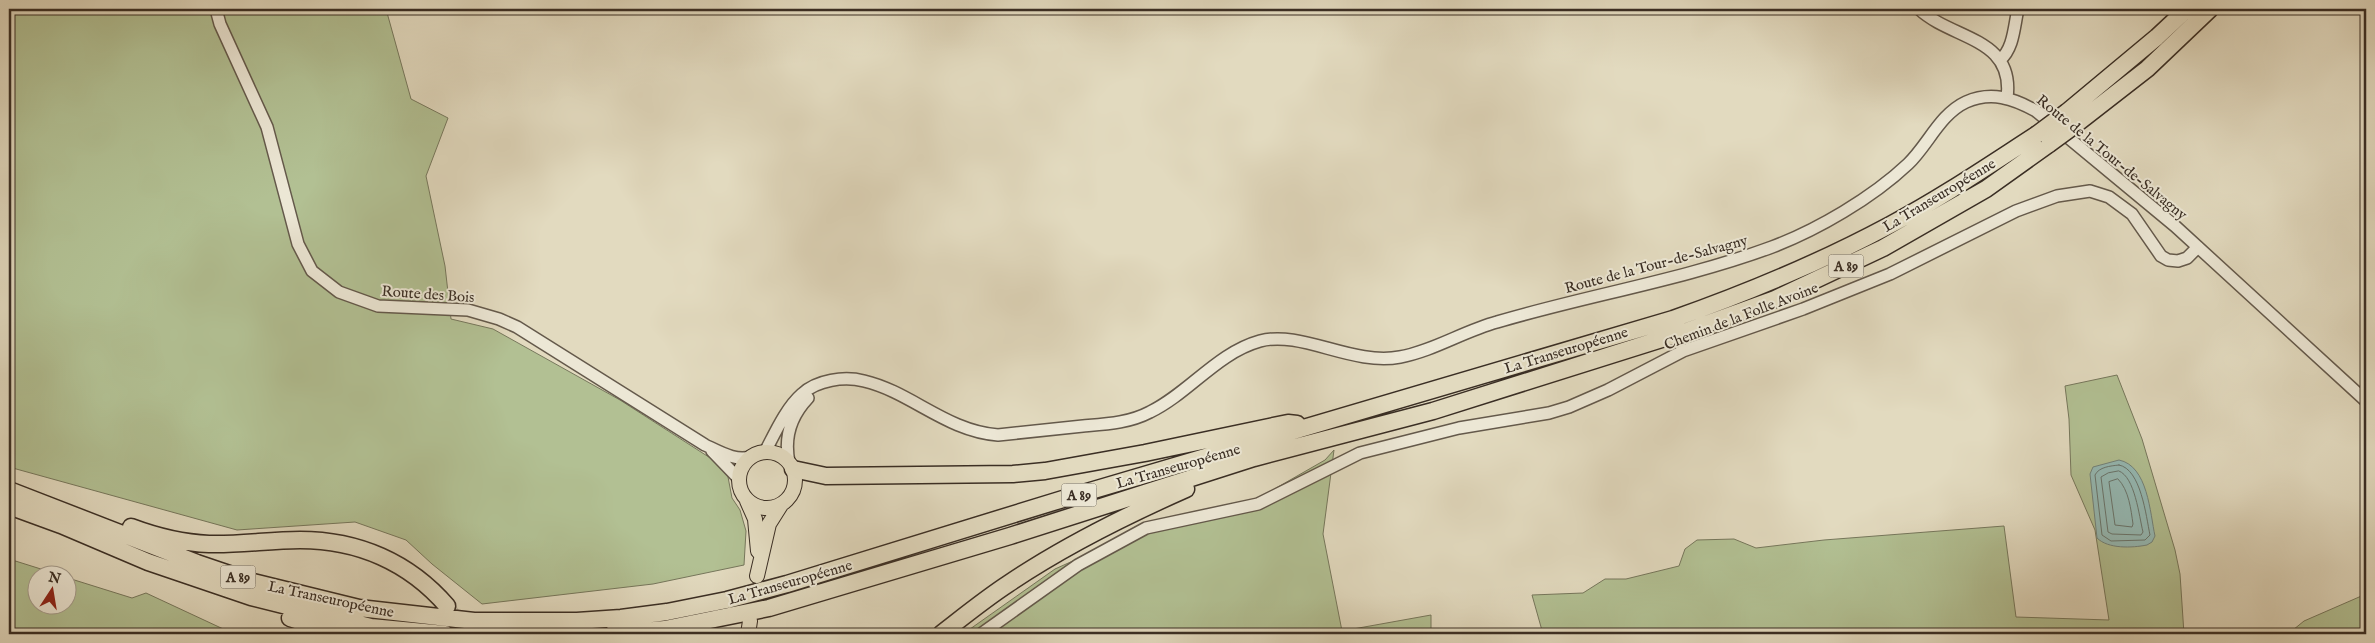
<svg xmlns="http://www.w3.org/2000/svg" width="2375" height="643" viewBox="0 0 2375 643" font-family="'IM FELL English',serif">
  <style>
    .green { fill: #b2c093; stroke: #76775c }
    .water { fill: #95bab5; stroke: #71827b }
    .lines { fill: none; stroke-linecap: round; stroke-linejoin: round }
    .shore { stroke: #68746c; stroke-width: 1 }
    .highway-tunnel { stroke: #c0b8a0; stroke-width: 16; stroke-dasharray: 16 8; stroke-linecap: butt }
    .minor-casing { stroke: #64594b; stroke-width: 14 }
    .major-casing { stroke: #3a2e24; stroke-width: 16 }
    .highway-casing { stroke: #3a2e24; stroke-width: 19 }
    .minor { stroke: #ece7d5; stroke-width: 11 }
    .major { stroke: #e2dabf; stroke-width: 14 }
    .highway { stroke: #e2dabf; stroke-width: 16 }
    .highway-bridge-casing { stroke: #3a2e24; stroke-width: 19; stroke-linecap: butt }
    .highway-bridge { stroke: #e2dabf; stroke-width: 16 }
    .labels { text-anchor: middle; stroke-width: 4; stroke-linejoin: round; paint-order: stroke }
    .shield { fill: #ece7d5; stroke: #6f6659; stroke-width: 1 }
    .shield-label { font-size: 14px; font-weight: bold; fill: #3a2e24 }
    .street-label { font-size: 15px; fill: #3a2e24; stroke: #ece7d5 }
  </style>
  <rect width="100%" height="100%" fill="#e2dabf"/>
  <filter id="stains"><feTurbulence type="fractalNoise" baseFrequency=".004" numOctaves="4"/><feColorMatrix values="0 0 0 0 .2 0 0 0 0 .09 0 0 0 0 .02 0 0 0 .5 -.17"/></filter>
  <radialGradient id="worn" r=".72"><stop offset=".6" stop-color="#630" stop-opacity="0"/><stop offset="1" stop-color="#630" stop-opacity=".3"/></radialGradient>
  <path class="green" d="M9 9H386L411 99 448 118 426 176 445 266 451 319 493 329 620 400 715 461 728 477 732 498 740 510 746 531 744 565 653 584 482 604 432 564 406 540 355 522 237 530 9 467Z
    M2117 375 2142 439 2175 550 2180 574 2184 634H1543L1532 595 1583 593 1605 579H1626L1679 566 1685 549 1697 540 1734 539 1756 548 1824 540 2004 526 2016 617 2109 620 2095 530 2071 475 2069 419 2065 386Z
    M1334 450 1323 534 1342 631 1431 615V634H963L1055 569 1144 529 1257 499 1325 460Z
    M9 559 60 575 38 576V606H68V578L132 598 146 593 234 634H9Z
    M2366 594V634H2288L2304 621Z"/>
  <path class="water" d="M2119 460C2148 466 2150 513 2155 536L2152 542 2147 545C2132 548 2108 549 2097 538L2090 474 2093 467Z"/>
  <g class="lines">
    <path class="shore" d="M2119 465C2141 469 2146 516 2150 535L2145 540 2111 541 2102 535 2095 475C2099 467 2110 466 2119 465Z
      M2119 471C2135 477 2139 516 2143 532L2141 535 2112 534 2108 532 2101 477 2108 473Z
      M2118 479C2129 490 2131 510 2133 524L2132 527 2115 525 2109 482Z"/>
    <path class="highway-tunnel" d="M450 611 465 634"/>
    <g class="minor-casing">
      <path id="minor" d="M216 9 220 24 267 127 298 244 312 271 339 292 378 306 468 310 499 319 517 327 705 445C718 451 738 463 752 456
        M1919 9C1952 40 2015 37 2007 98
        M2000 60C2014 48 2014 26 2018 9
        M712 451 739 479
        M765 452C775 433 786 408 802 394 817 380 844 376 864 381 911 392 946 431 998 435 1027 432 1055 429 1083 426 1107 424 1129 423 1150 412 1189 393 1217 353 1260 341 1302 330 1352 366 1400 357 1433 351 1464 331 1497 322 1588 295 1683 280 1772 247 1817 230 1872 198 1908 164 1928 145 1940 114 1966 102 1991 91 2013 98 2036 111L2175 226 2366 401
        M789 462C784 438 790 417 808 398
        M981 634 1078 565 1146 528 1258 504 1360 453 1459 428 1549 413 1569 407 1608 390 1683 351 1803 309 1890 274 2016 211 2057 196 2090 191 2109 197 2132 214 2161 256 2168 260 2178 261 2187 258 2198 247"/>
    </g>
    <g class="major-casing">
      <path id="major" d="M739 480a28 28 0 1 1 56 0a28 28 0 1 1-56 0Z
        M747 501 755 519 758 551
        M757 576 769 524 781 505
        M748 634 750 621"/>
    </g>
    <g class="highway-casing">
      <path id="highway" d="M2067 112 2157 37 2187 9
        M2075 125 2147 69 2210 9
        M793 469 826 476 1013 474 1045 471 1145 453 1288 423 1297 424
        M9 490 197 563 253 582 359 608 474 621H577L621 618 667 612 727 600 787 584 1063 499 1673 319C1747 293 1821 262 1890 225 1941 198 1988 166 2036 135
        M9 506 61 525 148 562 251 597 371 627 445 634
        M131 527C155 536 183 543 209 544 239 545 270 540 300 540 358 540 409 562 447 606
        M290 618 341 634
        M612 634 665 629 769 608 1010 536 1254 458 1433 411 1687 331 1775 299 1883 248 1986 189 2049 144
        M941 634C963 617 985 599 1008 584 1064 546 1125 516 1186 489"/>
    </g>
    <use href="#minor" class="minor"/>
    <use href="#major" class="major"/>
    <use href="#highway" class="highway"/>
    <g class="highway-bridge-casing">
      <path id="highway-bridge" d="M2036 135 2067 112
        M2049 144 2075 125"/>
    </g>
    <use href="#highway-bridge" class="highway-bridge"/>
  </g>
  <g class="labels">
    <g class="shield">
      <rect x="1828.5" y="254.5" width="35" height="23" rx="4"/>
      <rect x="1061.5" y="483.5" width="35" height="23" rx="4"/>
      <rect x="220.5" y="565.5" width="35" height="23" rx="4"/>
    </g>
    <g class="shield-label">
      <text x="1846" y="271">A 89</text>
      <text x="1079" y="500">A 89</text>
      <text x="238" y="582">A 89</text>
    </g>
    <g class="street-label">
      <text transform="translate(2112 157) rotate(39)" y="5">Route de la Tour-de-Salvagny</text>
      <text transform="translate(1939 195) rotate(-31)" y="5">La Transeuropéenne</text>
      <text transform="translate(1656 264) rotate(-15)" y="5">Route de la Tour-de-Salvagny</text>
      <text transform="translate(428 294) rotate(4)" y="5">Route des Bois</text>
      <text transform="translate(1741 316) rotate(-21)" y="5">Chemin de la Folle Avoine</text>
      <text transform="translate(1566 350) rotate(-17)" y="5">La Transeuropéenne</text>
      <text transform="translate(1178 466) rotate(-16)" y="5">La Transeuropéenne</text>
      <text transform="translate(790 582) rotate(-16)" y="5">La Transeuropéenne</text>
      <text transform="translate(331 599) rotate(12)" y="5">La Transeuropéenne</text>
    </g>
  </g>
  <rect width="2375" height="643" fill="none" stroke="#e2dabf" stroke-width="30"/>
  <rect x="10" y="10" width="2355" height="623" fill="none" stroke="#3a2e24" stroke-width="2.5"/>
  <rect x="15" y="15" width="2345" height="613" fill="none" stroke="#3a2e24"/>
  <g transform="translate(52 590) rotate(12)"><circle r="24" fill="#ece7d5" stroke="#a59d8e"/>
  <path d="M0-4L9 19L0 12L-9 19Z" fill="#8f2418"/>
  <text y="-8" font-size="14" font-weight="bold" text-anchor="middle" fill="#3a2e24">N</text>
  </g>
  <rect width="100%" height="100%" filter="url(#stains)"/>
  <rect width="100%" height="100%" fill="url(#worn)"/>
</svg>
